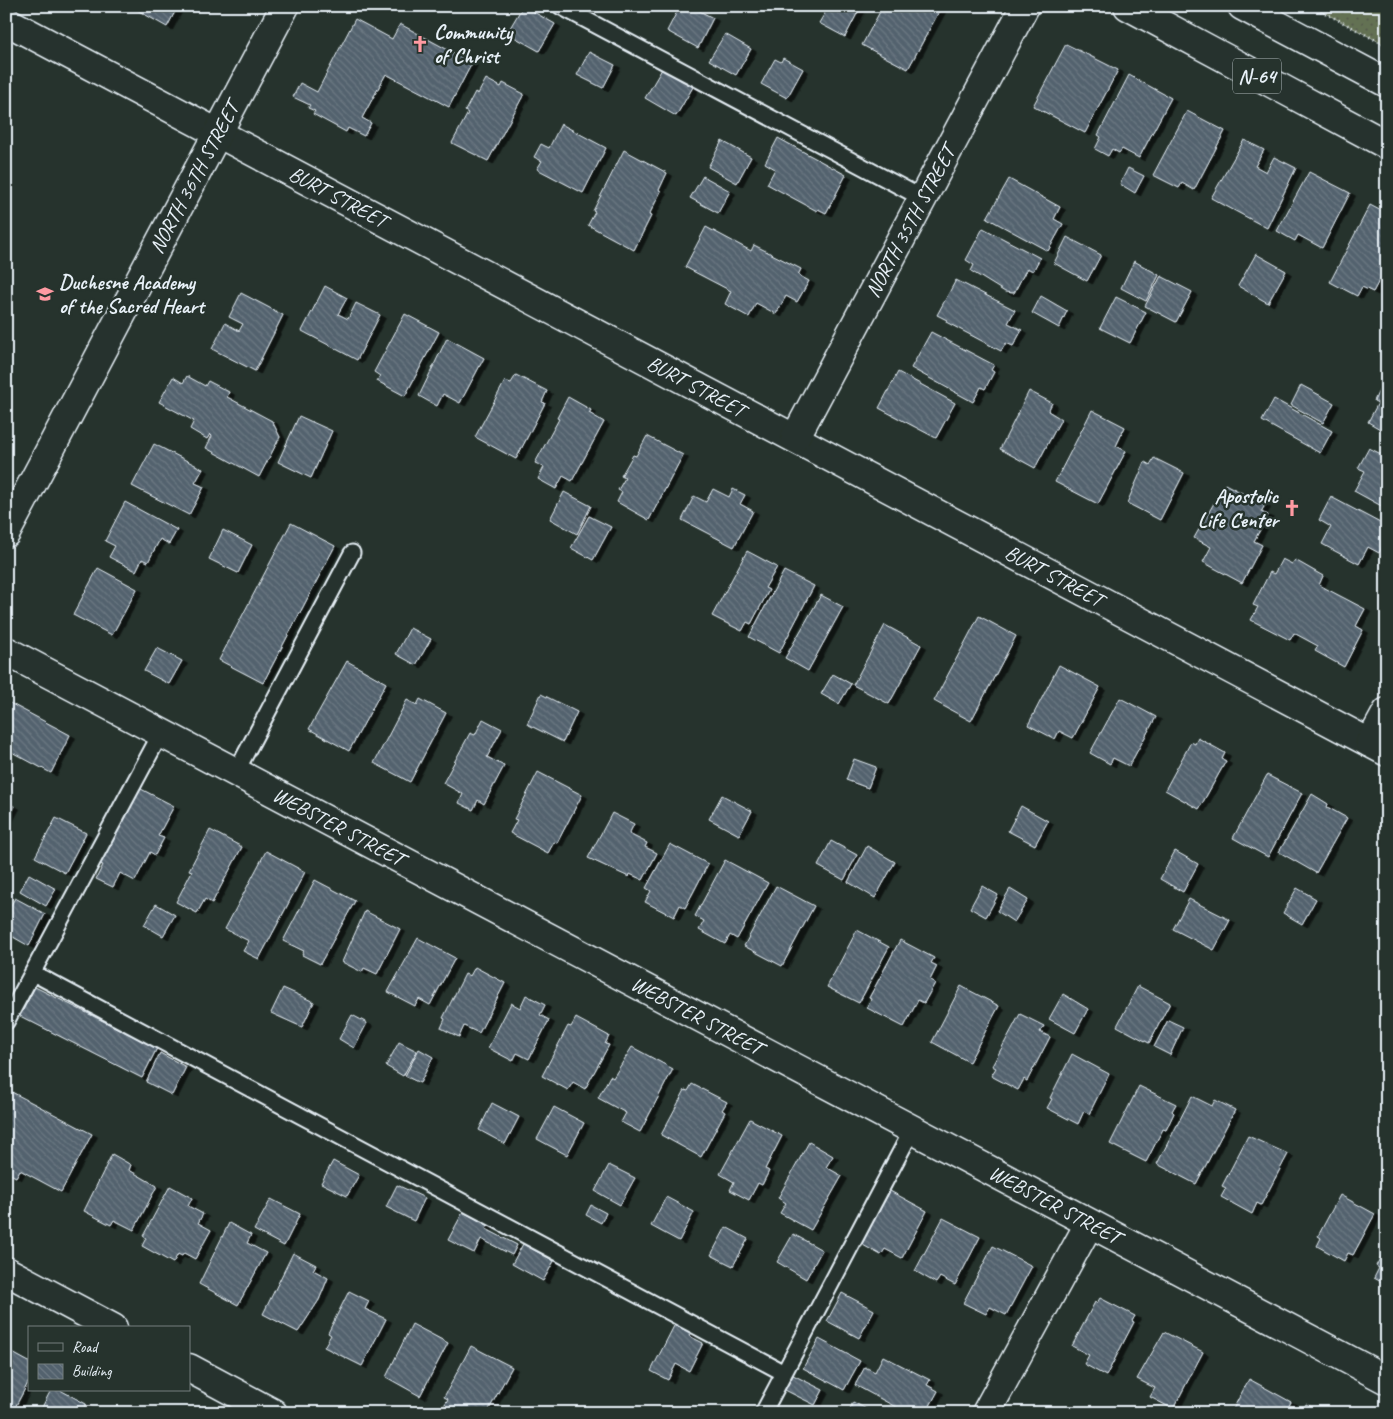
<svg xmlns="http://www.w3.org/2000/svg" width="1393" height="1419" viewBox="0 0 1393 1419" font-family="Caveat,sans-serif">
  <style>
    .grass { fill: url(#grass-dots); stroke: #a6b1a5 }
    .building { fill: url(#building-back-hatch); stroke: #e8f1f8; filter: url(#shadow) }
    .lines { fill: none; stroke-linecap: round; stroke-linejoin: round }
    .lane-casing { stroke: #e8f1f8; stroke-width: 19 }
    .street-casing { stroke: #e8f1f8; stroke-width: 31 }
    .secondary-casing { stroke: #e8f1f8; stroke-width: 31 }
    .primary-casing { stroke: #e8f1f8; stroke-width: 31 }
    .path { stroke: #e8f1f8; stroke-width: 3; stroke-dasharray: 1 4; stroke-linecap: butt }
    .lane { stroke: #26332d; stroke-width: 15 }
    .street { stroke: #26332d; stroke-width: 28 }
    .secondary { stroke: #26332d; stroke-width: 28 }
    .primary { stroke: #26332d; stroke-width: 28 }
    .labels { text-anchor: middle; stroke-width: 5; stroke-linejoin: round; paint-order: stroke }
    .shield { fill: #26332d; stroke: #aeb8bb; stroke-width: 1 }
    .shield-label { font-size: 20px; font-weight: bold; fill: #e8f1f8 }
    .poi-label { font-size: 21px; font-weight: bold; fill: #e8f1f8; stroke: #26332d; text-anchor: start }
    .street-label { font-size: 21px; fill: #e8f1f8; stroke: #26332d }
  </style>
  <defs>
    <pattern id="grass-dots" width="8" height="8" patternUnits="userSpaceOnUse" patternTransform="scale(1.25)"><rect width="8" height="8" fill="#647152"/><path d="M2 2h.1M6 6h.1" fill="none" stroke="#545a4e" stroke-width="1.8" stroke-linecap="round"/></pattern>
    <pattern id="building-back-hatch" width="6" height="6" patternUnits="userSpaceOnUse" patternTransform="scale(1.25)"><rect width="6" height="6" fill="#53626e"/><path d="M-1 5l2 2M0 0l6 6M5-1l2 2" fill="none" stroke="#6c7983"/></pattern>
    <filter id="shadow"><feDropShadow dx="5.5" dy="3" stdDeviation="0" flood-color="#0009"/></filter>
  </defs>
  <rect width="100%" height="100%" fill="#26332d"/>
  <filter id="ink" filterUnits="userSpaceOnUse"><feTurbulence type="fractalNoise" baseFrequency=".02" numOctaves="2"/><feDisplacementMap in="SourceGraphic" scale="10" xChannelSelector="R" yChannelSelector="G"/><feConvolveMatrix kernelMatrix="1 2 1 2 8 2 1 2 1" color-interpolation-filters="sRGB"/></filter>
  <g filter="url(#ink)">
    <path class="grass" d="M1312 6H1387V46Z"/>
    <path class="building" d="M130 6H178L167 27Z
      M523 6 555 24 539 51 507 33Z
      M680 6H690L713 18 698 48 667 31Z
      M813 6H861L845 37 819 23 825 13Z
      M883 6H942L908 69 862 45Z
      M355 19 392 39 400 24 472 63 449 107 386 74 362 118 371 123 364 136 348 128 346 132 313 114 315 111 308 108 310 105 293 97 300 83 317 92Z
      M725 34 751 49 736 75 709 60Z
      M1066 44 1118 70 1085 133 1033 106Z
      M589 52 615 65 603 88 577 75Z
      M783 58 803 69 787 98 761 84 775 59 781 62Z
      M662 69 693 87 676 116 645 98Z
      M1129 75 1171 98 1139 158 1122 149 1119 153 1112 149 1108 156 1095 149 1101 137 1098 135Z
      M486 79 501 87 503 83 524 94 488 161 452 143 468 113 465 111 475 92 478 94Z
      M1187 111 1225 131 1194 190 1182 183 1179 188 1153 175Z
      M561 124 606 148 583 193 537 169 542 161 534 157 541 144 549 148Z
      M778 138 846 175 826 213 818 209 817 211 767 184 775 169 765 163Z
      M1244 140 1264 150 1255 166 1266 172 1274 157 1296 168 1267 228 1211 198Z
      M722 141 751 157 737 183 708 167Z
      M624 150 667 173 659 190 661 191 649 215 651 216 634 250 588 225 595 212 593 211Z
      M1128 168 1144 176 1135 193 1120 184Z
      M1309 172 1350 193 1322 248 1298 235 1295 241 1277 231Z
      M703 176 730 191 718 213 690 198Z
      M1009 179 1060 207 1054 219 1063 224 1048 251 987 218Z
      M1370 205 1387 214V266L1373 292 1362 287 1357 296 1330 282Z
      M706 227 751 251 754 245 801 269 798 275 809 281 797 302 786 296 776 314 756 303 749 317 725 304 731 291 685 267Z
      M983 228 1040 258 1033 271 1027 268 1014 293 1005 292 971 271 974 265 966 260Z
      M1067 237 1101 255 1087 281 1054 263Z
      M1256 254 1286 271 1268 303 1238 286Z
      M1134 261 1159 275 1146 301 1121 288Z
      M1161 276 1192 292 1176 322 1145 306Z
      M956 280 1015 310 1008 323 1022 330 1013 346 1006 343 1001 351 946 322 947 320 937 315Z
      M325 286 347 298 338 314 348 319 356 303 380 315 357 360 302 331Z
      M241 293 283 315 255 371 212 349 225 323 239 331 243 324 229 317Z
      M1041 296 1067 311 1059 328 1032 313Z
      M1116 297 1146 312 1130 343 1100 328Z
      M405 314 439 332 405 396 377 381 380 376 374 372Z
      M931 332 994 365 991 370 994 372 985 389 981 387 973 402 911 368Z
      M447 338 484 358 460 403 443 394 437 406 419 396Z
      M898 372 955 403 936 438 879 408Z
      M516 375 547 391 542 402 545 403 516 459 475 437 505 381 511 383Z
      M187 376 205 386 208 381 229 392 227 397 272 421 280 437 259 477 206 448 212 436 210 434 207 439 190 429 194 421 159 402 173 377 183 383Z
      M1385 378 1387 379V433L1368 422 1378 403 1374 401Z
      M1301 385 1334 403 1323 423 1291 405Z
      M1029 391 1052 403 1048 411 1061 419 1035 468 1000 449Z
      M568 397 591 410 589 413 604 422 572 481 563 476 556 489 538 479 544 467 535 463 559 419 557 418Z
      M1274 399 1332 431 1320 453 1262 421Z
      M1092 410 1125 427 1116 446 1126 451 1098 504 1055 482Z
      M299 416 332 431 311 478 278 462Z
      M647 436 683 455 649 520 617 502 622 492 618 490 625 478 621 476 633 455 636 456Z
      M154 444 203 469 195 483 204 487 189 515 132 486Z
      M1369 448 1387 457V509L1354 491 1365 471 1358 468Z
      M1154 458 1184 473 1160 520 1127 503 1145 462 1150 465Z
      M1225 484 1265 505 1261 512 1268 515 1254 541 1262 545 1242 583 1203 562 1211 547 1194 538Z
      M713 489 729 497 733 489 745 495 740 504 753 511 734 547 682 520 694 496 706 502Z
      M564 492 591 506 577 534 550 519Z
      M1331 497 1382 524 1381 527 1387 530V538L1379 553 1368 547 1359 564 1322 544 1331 527 1319 520Z
      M125 502 177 530 169 544 160 539 148 562 142 559 136 571 109 557 115 546 105 541Z
      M589 516 611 527 593 560 571 548Z
      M291 523 335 546 263 683 219 660Z
      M223 530 252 545 238 573 209 559Z
      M747 551 777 567 765 588 769 590 751 624 747 622 742 631 712 616Z
      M1282 559 1292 564 1295 560 1323 576 1319 585 1365 609 1356 626 1363 630 1344 667 1315 651 1318 646 1294 633 1290 640 1251 620 1258 607 1253 605 1270 572 1274 574Z
      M98 568 137 589 112 635 73 615Z
      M784 571 814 586 779 653 749 637Z
      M821 595 843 607 808 671 785 658Z
      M979 616 1016 636 971 721 934 701Z
      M885 625 921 645 889 704 853 685Z
      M410 628 431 639 416 665 396 654Z
      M157 648 182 661 169 684 144 671Z
      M347 661 386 683 349 751 309 729Z
      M1059 665 1100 687 1073 738 1059 731 1055 739 1028 725Z
      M833 674 851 684 839 704 821 694Z
      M541 694 577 712 563 742 527 724Z
      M1120 698 1156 717 1129 766 1113 758 1110 764 1090 753Z
      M420 699 446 713 410 782 374 763 407 700 417 705Z
      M6 701 70 735 51 773 6 749Z
      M483 719 502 729 487 757 504 766 484 804 478 800 473 810 459 803 463 794 443 783 470 733 475 735Z
      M1198 738 1225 753 1222 759 1226 761 1199 809 1165 790 1191 742 1195 744Z
      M854 759 876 767 868 788 846 780Z
      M538 772 582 795 557 843 554 842 548 853 510 833 517 820 514 819Z
      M1267 775 1302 793 1268 857 1233 838Z
      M139 788 174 806 158 836 164 838 155 855 150 852 135 881 120 873 113 887 96 879 103 865 99 864Z
      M1312 794 1328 804 1327 807 1347 818 1316 873 1279 852Z
      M722 795 752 811 739 835 709 819Z
      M6 802 14 806 7 819 6 818Z
      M1021 806 1048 821 1035 845 1008 831Z
      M612 813 634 824 629 834 647 843 645 847 657 853 643 880 630 874 629 877 588 858Z
      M56 818 86 833 65 873 35 857Z
      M210 830 242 847 212 903 205 899 197 913 176 902 192 871 189 870Z
      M831 841 857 855 844 880 818 866Z
      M670 844 708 864 685 908 680 905 674 917 645 902 651 891 646 888Z
      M867 846 895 862 875 898 848 882Z
      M266 851 305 872 259 959 243 951 249 941 225 929Z
      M1175 851 1198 864 1183 892 1160 879Z
      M725 860 768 883 737 939 730 935 725 944 699 930 704 921 695 916Z
      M29 874 56 889 46 906 20 891Z
      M315 880 355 901 320 964 302 955 304 951 283 941Z
      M776 886 814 906 782 966 744 946Z
      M982 886 998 895 986 917 970 908Z
      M1297 888 1316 899 1302 924 1283 913Z
      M1010 889 1028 900 1014 922 997 911Z
      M15 898 45 914 29 946 6 933V914Z
      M1189 899 1230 920 1214 950 1173 929Z
      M156 904 175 915 163 936 144 925Z
      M365 911 400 929 377 974 364 968 362 972 342 962Z
      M857 930 889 947 859 1003 827 987Z
      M418 938 455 958 430 1005 419 999 415 1006 388 992Z
      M900 940 934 958 931 963 937 966 930 980 935 983 924 1003 918 1000 904 1027 867 1008 871 999 869 998Z
      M475 967 505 983 479 1033 464 1026 459 1037 441 1028 445 1019 443 1018 465 974 470 976Z
      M961 986 999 1006 969 1062 932 1042Z
      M1138 986 1170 1003 1149 1043 1117 1026Z
      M35 987 157 1048 142 1078 20 1016Z
      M283 988 314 1002 302 1027 271 1013Z
      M1063 994 1088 1009 1075 1033 1049 1019Z
      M526 995 545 1005 540 1015 549 1020 529 1059 517 1053 513 1061 488 1048 511 1003 520 1008Z
      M1020 1014 1044 1026 1040 1032 1050 1037 1027 1081 1024 1079 1018 1090 991 1076 996 1068 992 1066Z
      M352 1015 367 1023 354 1048 339 1039Z
      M576 1018 609 1036 605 1044 609 1045 585 1089 573 1082 568 1090 542 1076 568 1026 571 1027Z
      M1168 1020 1183 1027 1170 1055 1154 1047Z
      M399 1042 417 1051 403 1076 386 1066Z
      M632 1047 673 1069 640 1132 621 1122 626 1113 598 1098 610 1076 613 1078Z
      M419 1049 433 1057 420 1083 405 1076Z
      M160 1053 186 1067 172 1095 146 1082Z
      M1072 1054 1109 1074 1089 1114 1084 1111 1078 1124 1047 1108 1052 1099 1050 1098Z
      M692 1084 727 1102 722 1110 725 1112 701 1157 661 1135 685 1090 688 1091Z
      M1139 1086 1176 1104 1172 1111 1174 1113 1166 1130 1163 1129 1146 1162 1110 1144Z
      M6 1089 92 1134 61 1192 20 1170 16 1177 6 1172Z
      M1192 1096 1212 1106 1215 1100 1235 1110 1196 1184 1157 1164Z
      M492 1103 519 1117 505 1144 479 1130Z
      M554 1107 584 1123 567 1155 537 1139Z
      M750 1119 782 1136 765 1169 769 1171 762 1185 758 1183 749 1200 730 1190 734 1182 720 1174Z
      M1248 1136 1288 1154 1261 1205 1257 1203 1252 1214 1221 1197 1226 1188 1222 1186Z
      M809 1142 833 1156 826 1167 842 1176 811 1230 780 1213 786 1203 778 1198Z
      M112 1154 131 1165 129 1170 157 1186 134 1230 114 1220 111 1225 84 1211Z
      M333 1161 359 1175 347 1196 321 1183Z
      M609 1165 635 1178 620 1205 595 1191Z
      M397 1185 425 1198 414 1221 386 1207Z
      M170 1186 192 1198 188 1206 203 1214 198 1223 211 1230 195 1259 184 1253 182 1256 178 1254 173 1263 142 1246 146 1238 143 1236Z
      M890 1191 927 1211 902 1258 885 1249 881 1255 861 1244Z
      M1340 1195 1375 1214 1353 1255 1348 1253 1344 1261 1317 1246 1321 1238 1318 1236Z
      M666 1197 694 1212 679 1241 651 1226Z
      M271 1199 300 1214 284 1246 254 1230Z
      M591 1205 606 1213 601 1223 586 1215Z
      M463 1212 488 1225 486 1229 517 1245 512 1255 481 1239 474 1253 448 1240Z
      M943 1218 980 1237 955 1285 940 1277 936 1283 915 1271Z
      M229 1223 251 1235 247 1243 266 1253 238 1305 199 1284Z
      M726 1227 748 1239 733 1266 711 1255Z
      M793 1234 822 1250 806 1279 777 1262Z
      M523 1244 554 1261 543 1281 512 1264Z
      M1387 1245V1285L1374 1278 1379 1268 1376 1266Z
      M993 1246 1032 1266 1006 1315 990 1307 986 1314 963 1303Z
      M293 1253 316 1265 313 1270 328 1278 319 1300 298 1332 263 1314Z
      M349 1291 369 1301 365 1309 386 1319 362 1366 324 1347 331 1335 328 1333Z
      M842 1293 874 1310 859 1338 827 1321Z
      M1100 1298 1135 1316 1132 1321 1134 1322 1106 1376 1084 1364 1089 1355 1072 1346 1095 1302 1097 1303Z
      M676 1322 692 1330 689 1336 703 1343 689 1371 676 1364 668 1380 651 1371Z
      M412 1324 448 1343 420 1396 386 1377Z
      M1164 1332 1203 1352 1173 1409 1150 1397 1155 1388 1137 1379Z
      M819 1339 860 1361 844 1390 803 1368Z
      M471 1346 512 1367 487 1413H449L442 1409 448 1399 444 1397Z
      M7 1350 29 1362V1381L12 1413H6Z
      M883 1356 930 1380 927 1385 938 1391 926 1413H907L855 1385 865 1367 875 1372Z
      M793 1375 823 1390 815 1405 785 1390Z
      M1249 1379 1291 1402 1285 1413H1231Z
      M51 1390H60L86 1404 81 1413H39Z
      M853 1402 874 1413H848Z
      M1306 1404 1323 1413H1301Z"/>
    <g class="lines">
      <g class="lane-casing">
        <path id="lane" d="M560 6 922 198
          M236 772 352 553
          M33 973 784 1373
          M6 1022 161 733
          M763 1413 912 1130"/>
      </g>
      <g class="street-casing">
        <g id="street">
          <path id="s1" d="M6 21 1387 752"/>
          <path id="s2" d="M795 438 1025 6"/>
          <path id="s3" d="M6 533 285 6"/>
          <path id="s4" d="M6 651 1387 1380"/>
          <path d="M1370 743 1387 712"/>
          <path d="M986 1413 1089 1224"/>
        </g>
      </g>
      <g class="secondary-casing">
        <path id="secondary" d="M6 1271 113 1328
          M189 1368 273 1413"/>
      </g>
      <g class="primary-casing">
        <path id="primary" d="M1128 6 1387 145
          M1242 6 1387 83"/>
      </g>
      <path class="path" d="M1312 6 1387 46"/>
      <use href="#lane" class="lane"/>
      <use href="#street" class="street"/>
      <use href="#secondary" class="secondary"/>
      <use href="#primary" class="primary"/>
    </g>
  </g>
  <defs>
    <g id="church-bare" transform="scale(1.35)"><path d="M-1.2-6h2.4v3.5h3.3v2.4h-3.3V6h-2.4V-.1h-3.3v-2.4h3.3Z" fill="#ff9aa2" stroke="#26332d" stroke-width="2.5" paint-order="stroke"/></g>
    <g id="school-bare" transform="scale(1.35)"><path d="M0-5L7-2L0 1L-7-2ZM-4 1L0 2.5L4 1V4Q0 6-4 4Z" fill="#ff9aa2" stroke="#26332d" stroke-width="2.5" paint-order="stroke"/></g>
  </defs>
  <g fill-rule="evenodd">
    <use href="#church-bare" x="420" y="44"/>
    <use href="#school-bare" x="45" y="294"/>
    <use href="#church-bare" x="1292" y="508"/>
  </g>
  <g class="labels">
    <rect class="shield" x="1233" y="58.5" width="48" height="35" rx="4"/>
    <g class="shield-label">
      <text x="1257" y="83">N-64</text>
    </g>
    <g class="poi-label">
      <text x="434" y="39">Community<tspan x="434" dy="24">of Christ</tspan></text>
      <text x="59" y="289">Duchesne Academy<tspan x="59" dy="24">of the Sacred Heart</tspan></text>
      <text x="1278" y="503" text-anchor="end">Apostolic<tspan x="1278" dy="24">Life Center</tspan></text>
    </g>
    <g class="street-label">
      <text dy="7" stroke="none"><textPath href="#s3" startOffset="402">NORTH 36TH STREET</textPath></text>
      <text dy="7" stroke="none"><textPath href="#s1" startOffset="376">BURT STREET</textPath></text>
      <text dy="7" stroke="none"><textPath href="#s2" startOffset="245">NORTH 35TH STREET</textPath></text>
      <text dy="7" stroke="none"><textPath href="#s1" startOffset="781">BURT STREET</textPath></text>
      <text dy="7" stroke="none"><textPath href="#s1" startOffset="1186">BURT STREET</textPath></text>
      <text dy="7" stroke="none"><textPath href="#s4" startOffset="376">WEBSTER STREET</textPath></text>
      <text dy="7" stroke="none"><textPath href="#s4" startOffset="781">WEBSTER STREET</textPath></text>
      <text dy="7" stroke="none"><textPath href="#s4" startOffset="1186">WEBSTER STREET</textPath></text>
    </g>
  </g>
  <rect width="1393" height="1419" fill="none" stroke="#26332d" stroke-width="25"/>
  <rect x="12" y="12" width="1368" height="1394" fill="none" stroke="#e8f1f8" stroke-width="2" filter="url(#ink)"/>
  <rect x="28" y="1326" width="162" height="65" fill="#26332d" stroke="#747f7e"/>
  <rect x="38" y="1343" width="25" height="8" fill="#26332d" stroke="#747f7e"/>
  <text x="72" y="1352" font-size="15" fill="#e8f1f8">Road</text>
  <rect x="38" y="1364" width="25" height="15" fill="url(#building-back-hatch)" stroke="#747f7e"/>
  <text x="72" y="1376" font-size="15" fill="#e8f1f8">Building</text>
</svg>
